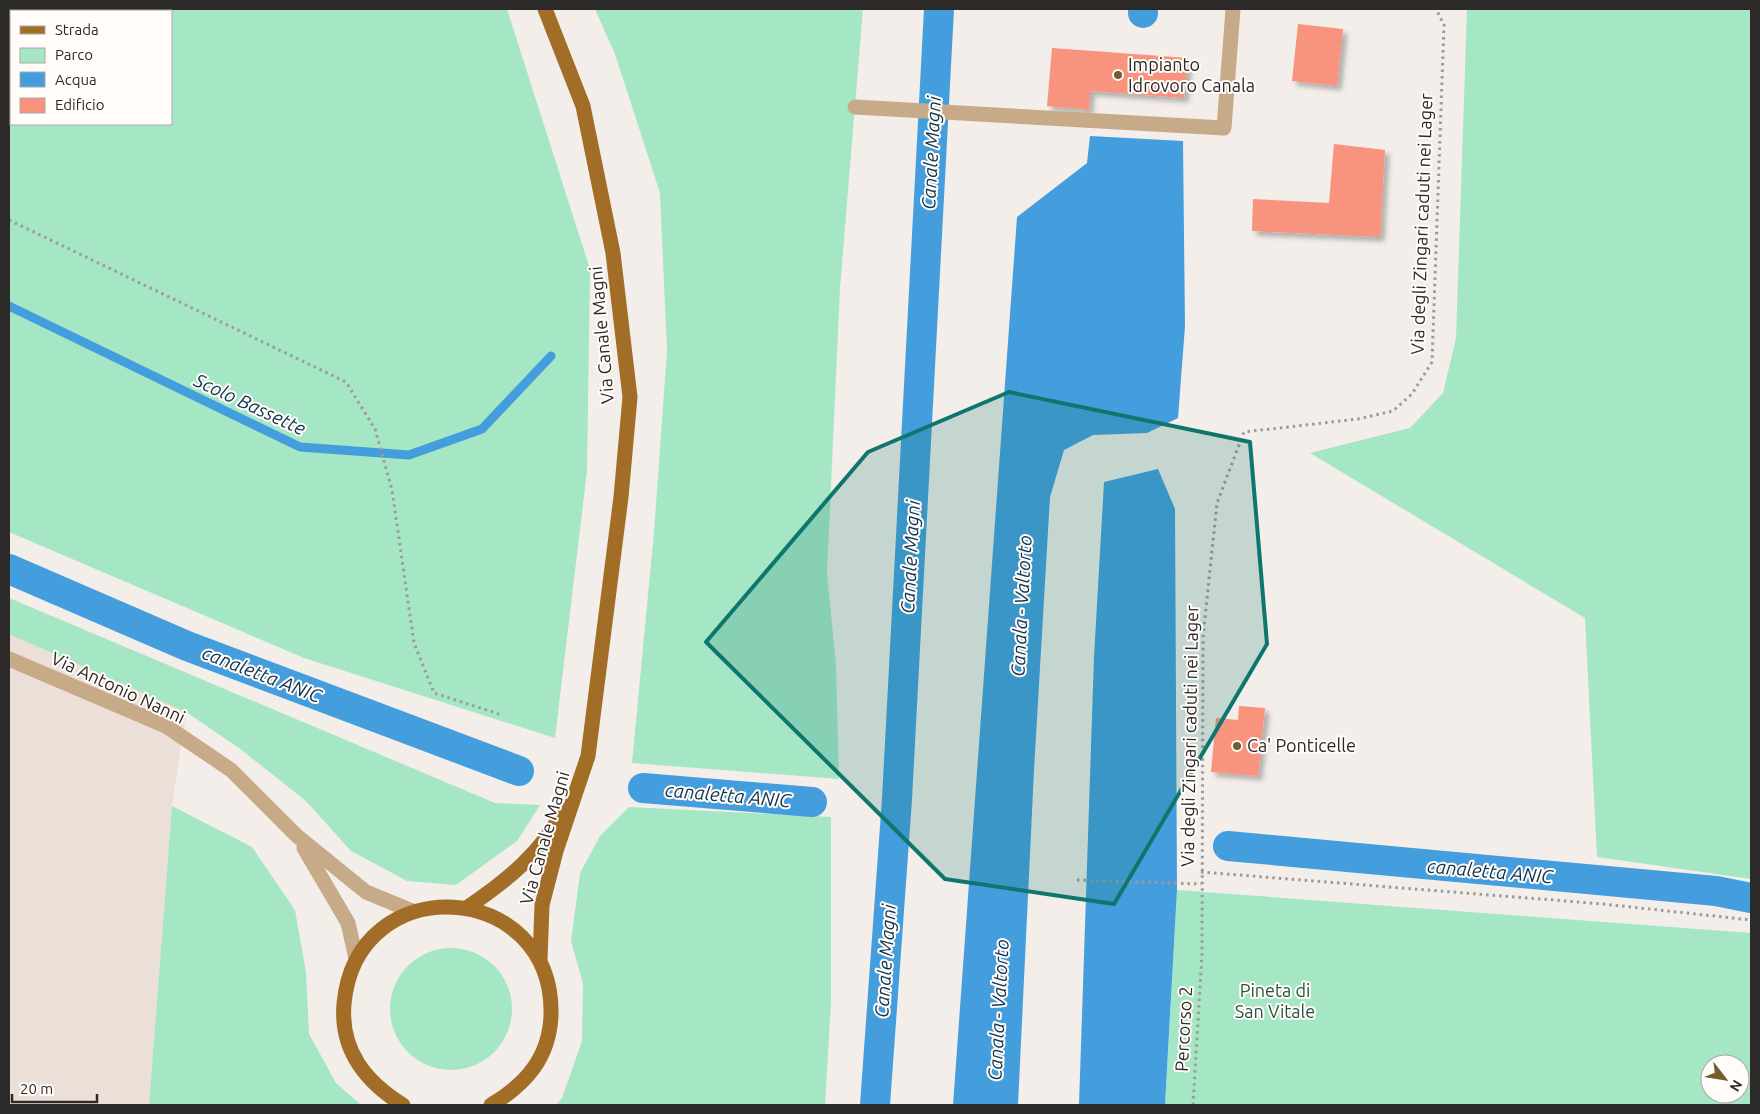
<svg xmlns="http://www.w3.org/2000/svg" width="1760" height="1114" viewBox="0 0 1760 1114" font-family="Ubuntu,sans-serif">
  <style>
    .built { fill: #ecdfd7 }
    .green { fill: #a5e6c5; fill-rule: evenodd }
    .water { fill: #449edd }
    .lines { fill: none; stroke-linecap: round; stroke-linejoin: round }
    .stream { stroke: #449edd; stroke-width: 9 }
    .canal { stroke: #449edd; stroke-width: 30 }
    .building { fill: #f8937d; filter: url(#shadow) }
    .path { stroke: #9e9a97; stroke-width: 3; stroke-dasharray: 2.5 4; stroke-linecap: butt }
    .minor { stroke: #c7aa88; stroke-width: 15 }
    .major { stroke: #a26e27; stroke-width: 15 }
    .marked { fill: #0f766e; fill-opacity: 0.2; stroke: #0f766e; stroke-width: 4; stroke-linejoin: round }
    .poi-dot { fill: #735d2d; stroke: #fffcfa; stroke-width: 2 }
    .labels { text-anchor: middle; stroke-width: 4; stroke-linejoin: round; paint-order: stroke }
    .poi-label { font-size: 18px; fill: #2c2a29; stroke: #fffcfa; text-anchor: start }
    .street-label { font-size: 18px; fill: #2c2a29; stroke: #fffcfa }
    .park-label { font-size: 18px; fill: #26543f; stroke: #fffcfa }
    .water-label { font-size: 19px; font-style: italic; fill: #0e344e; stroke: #fffcfa }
  </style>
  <defs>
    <filter id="shadow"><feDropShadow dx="4.5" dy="4.5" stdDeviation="2.5" flood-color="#0004"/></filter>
  </defs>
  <rect width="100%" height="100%" fill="#f3eeea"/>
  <path class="built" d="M9 598 192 675 172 806 149 1105H9Z"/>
  <path class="green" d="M9 9H507L590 269 587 471 555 738 304 658 9 532ZM11 11H171V124H11Z
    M595 9H863L840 288 827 573 836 665 839 779 632 763 654 532 667 351 660 193 615 54Z
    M1467 9H1751V879L1597 857 1585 618 1310 453 1410 428 1443 393 1456 338Z
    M9 598 495 803 540 805 517 841 456 885 407 881 351 851 306 801 239 748 186 712 9 634Z
    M172 806 252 847 295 910 306 972 309 1034 336 1083 361 1105H149Z
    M629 807 831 817V1003L825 1105H556L562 1098 582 1041 583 984 571 941 580 873 600 836Z
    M1177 890 1751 933V1105H1165ZM1710 1064H1740V1094H1710Z
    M390 1009a61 61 0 1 1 122 0a61 61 0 1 1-122 0Z"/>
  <path class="water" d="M1090 136 1183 141 1185 326 1178 418 1147 433 1093 435 1064 450 1050 497 1034 770 1018 1105H953L1017 217 1087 163Z
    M1158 469 1175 509 1177 890 1165 1105H1079L1094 657 1104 482Z"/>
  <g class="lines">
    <path class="stream" d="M9 306 300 447 409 455 482 429 551 356"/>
    <path class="canal" d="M1143 13V9
      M9 569 187 646 519 771
      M643 788 812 802
      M1228 846 1716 891 1751 898
      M875 1105 897 799 939 9"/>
  </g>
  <path class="building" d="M1298 24 1343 29 1337 86 1292 81Z
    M1052 48 1188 58 1184 98 1090 91 1089 110 1047 106Z
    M1334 144 1385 150 1380 237 1252 231 1253 199 1329 203Z
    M1239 706 1265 708 1258 776 1211 772 1216 718 1238 720Z"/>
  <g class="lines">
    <path class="path" d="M9 220 346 382 375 429 392 490 414 643 434 693 499 714
      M1201 872 1603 904 1751 920
      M1077 880 1201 884
      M1193 1105 1202 954 1203 637 1217 503 1244 432 1358 419 1393 411 1412 394 1432 362 1444 25 1436 9"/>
    <path class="minor" d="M855 107 1224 128 1233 9
      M9 659 166 726 231 770 297 836 366 892 412 911
      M304 848 348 923 356 958"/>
    <path class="major" d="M468 907C505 882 544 851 563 810
      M540 960 542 905 556 851 588 756 621 497 630 397 613 253 583 106 545 9
      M403 1105C366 1082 340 1051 344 1004 356 867 555 879 551 1016 549 1058 526 1084 491 1105"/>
  </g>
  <path class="marked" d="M1009 392 1250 442 1267 644 1114 904 945 879 706 642 868 452Z"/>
  <g class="poi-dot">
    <circle cx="1118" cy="75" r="5"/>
    <circle cx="1237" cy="746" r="5"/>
  </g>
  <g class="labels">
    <g class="poi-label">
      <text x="1128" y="71">Impianto<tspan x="1128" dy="21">Idrovoro Canala</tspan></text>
      <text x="1247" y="752">Ca' Ponticelle</text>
    </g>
    <g class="street-label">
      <text transform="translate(1422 224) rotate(-88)" y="6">Via degli Zingari caduti nei Lager</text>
      <text transform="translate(602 335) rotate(-95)" y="6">Via Canale Magni</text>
      <text transform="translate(118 688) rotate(25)" y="6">Via Antonio Nanni</text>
      <text transform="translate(1190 736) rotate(-89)" y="6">Via degli Zingari caduti nei Lager</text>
      <text transform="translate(545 838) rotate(-74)" y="6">Via Canale Magni</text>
      <text transform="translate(1184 1029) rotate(-87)" y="6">Percorso 2</text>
    </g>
    <g class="park-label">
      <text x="1275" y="997">Pineta di<tspan x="1275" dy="21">San Vitale</tspan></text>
    </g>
    <g class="water-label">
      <text transform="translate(931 153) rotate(-87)" y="7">Canale Magni</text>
      <text transform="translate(250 404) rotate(25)" y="7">Scolo Bassette</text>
      <text transform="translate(910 557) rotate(-87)" y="7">Canale Magni</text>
      <text transform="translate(1021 606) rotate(-87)" y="7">Canala - Valtorto</text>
      <text transform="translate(262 674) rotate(21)" y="7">canaletta ANIC</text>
      <text transform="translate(728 795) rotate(5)" y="7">canaletta ANIC</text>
      <text transform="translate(1490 871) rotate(5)" y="7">canaletta ANIC</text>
      <text transform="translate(885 961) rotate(-86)" y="7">Canale Magni</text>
      <text transform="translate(998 1010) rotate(-87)" y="7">Canala - Valtorto</text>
    </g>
  </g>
  <rect width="1760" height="1114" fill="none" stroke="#2c2a29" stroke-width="20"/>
  <rect x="10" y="10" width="162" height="115" fill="#fffcfa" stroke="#aba8a6"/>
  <rect x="20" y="26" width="25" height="8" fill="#a26e27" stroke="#aba8a6"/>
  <text x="55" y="35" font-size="15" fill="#2c2a29">Strada</text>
  <rect x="20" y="48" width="25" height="15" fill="#a5e6c5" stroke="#aba8a6"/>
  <text x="55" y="60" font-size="15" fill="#2c2a29">Parco</text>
  <rect x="20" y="72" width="25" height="15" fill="#449edd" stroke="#aba8a6"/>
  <text x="55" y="85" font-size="15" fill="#2c2a29">Acqua</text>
  <rect x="20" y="98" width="25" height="15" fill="#f8937d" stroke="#aba8a6"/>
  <text x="55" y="110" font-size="15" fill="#2c2a29">Edificio</text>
  <g transform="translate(1725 1079) rotate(121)"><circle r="24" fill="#fffcfa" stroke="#aba8a6"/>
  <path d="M0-4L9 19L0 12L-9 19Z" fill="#735d2d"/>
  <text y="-8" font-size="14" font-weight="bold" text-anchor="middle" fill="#2c2a29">N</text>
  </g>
  <path d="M12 1094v8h85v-8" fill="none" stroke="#2c2a29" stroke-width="2.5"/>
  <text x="20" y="1094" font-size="15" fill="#2c2a29" stroke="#fffcfa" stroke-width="4" paint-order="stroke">20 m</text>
</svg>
